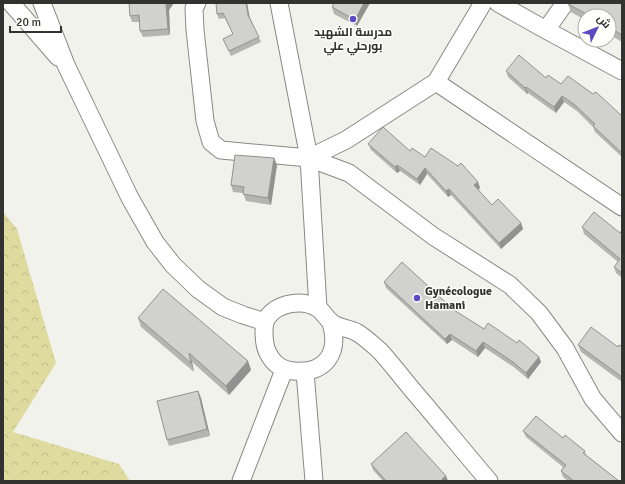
<svg xmlns="http://www.w3.org/2000/svg" width="625" height="484" viewBox="0 0 625 484" font-family="Signika,Cairo,sans-serif">
  <style>
    .forest { fill: url(#forest-crowns) }
    .lines { fill: none; stroke-linecap: round; stroke-linejoin: round }
    .street-casing { stroke: #898985; stroke-width: 19 }
    .street { stroke: #fff; stroke-width: 17 }
    .wall { fill: #b4b4b0 }
    .shaded-wall { fill: #929290 }
    .building { fill: #d1d1cd; stroke: #929290 }
    .poi-dot { fill: #5d4bc3; stroke: #fffffb; stroke-width: 1.5 }
    .labels { text-anchor: middle; stroke-width: 3; stroke-linejoin: round; paint-order: stroke }
    .poi-label { font-size: 12px; font-weight: bold; fill: #323231; stroke: #fffffb }
  </style>
  <defs>
    <pattern id="forest-crowns" width="20" height="18" patternUnits="userSpaceOnUse"><rect width="20" height="18" fill="#dfdb9f"/><path d="M2 6a3 3 0 1 1 6 0M12 15a3 3 0 1 1 6 0" fill="none" stroke="#c0bc89"/></pattern>
  </defs>
  <rect width="100%" height="100%" fill="#f2f2ed"/>
  <path class="forest" d="M3 212 17 229 56 363 13 432 119 464 130 481H3Z"/>
  <g class="lines">
    <g class="street-casing">
      <path id="street" d="M11 3 58 57
        M42 3 66 65 130 198 155 242 173 265 198 289 223 307 243 315 265 322
        M197 3 194 8 195 30 205 121 211 142 221 150 309 158 349 173 433 236 510 285 539 313 565 348 593 399 622 433
        M279 3 309 158 346 140 436 82 483 3
        M498 3 546 30 565 3
        M546 30 622 71
        M436 82 622 207
        M309 158 318 308
        M331 323C340 352 326 374 294 371 282 370 274 365 268 353 264 346 262 326 267 318 277 303 303 298 319 309 324 313 326 318 331 322 337 328 349 328 356 332 364 336 373 345 380 351 392 364 403 379 415 393 440 422 464 452 489 481
        M305 372 314 481
        M241 481 284 370"/>
    </g>
    <use href="#street" class="street"/>
  </g>
  <path class="wall" d="M129 3H174L169 10 170 35 143 37 140 31V22H132L130 16Z
    M216 3H247L250 18 261 42 231 56 223 39 233 34 225 18 219 19 217 14Z
    M370 3 357 26 334 14 332 7Z
    M622 3V42L609 34V16H585V20L571 12 568 4Z
    M506 71 546 78 561 84 622 116V157L595 132 593 127 577 111 564 102 556 113 528 93 527 94 508 77Z
    M368 144 410 151 478 182 480 188 478 190 492 205 521 223 523 229 501 249 451 195 448 197 427 174 420 185 400 171 397 173 371 150Z
    M274 158 277 165 271 205 246 201 243 193 233 192 231 185Z
    M582 227 620 233 622 230V278L616 273 614 267 618 262 584 234Z
    M384 282 454 310 484 329 517 343 539 357 541 362 528 379 515 368 485 348 478 357 452 340 447 344 386 288Z
    M138 318 248 361 251 370 229 395 192 362 194 372 141 327Z
    M578 345 622 346V382L581 352Z
    M198 391 201 398 210 436 169 446 167 440Z
    M523 431 563 438 585 451 586 455 619 481H568L563 477 561 471 563 467 526 437Z
    M371 464 446 476 448 481H383L373 470Z"/>
  <path class="shaded-wall" d="M167 3H174L169 10 170 35 168 29 166 4Z
    M246 3H247L250 20 248 15Z
    M364 3H370L357 26 355 20Z
    M526 87 528 93 527 94 525 88Z
    M562 96 564 102 556 113 554 107Z
    M274 158 277 165 271 205 268 198Z
    M397 165 400 171 397 173 395 167Z
    M425 168 427 174 420 185 417 179Z
    M478 182 480 188 476 191 474 185Z
    M449 189 451 195 448 197 446 191Z
    M521 223 523 229 501 249 499 243Z
    M450 334 452 340 447 344 445 339Z
    M483 342 485 348 478 357 476 351Z
    M189 353 192 362 194 372 191 363Z
    M539 357 541 362 528 379 526 373Z
    M248 361 251 370 229 395 226 386Z
    M198 391 201 398 210 436 207 429Z
    M446 476 448 481H443L442 479Z"/>
  <path class="building" d="M129 3H167L166 4 168 29 140 31 139 15 130 16Z
    M216 3H246L248 15 259 37 229 51 223 39 233 34 223 13 217 14Z
    M334 3H364L355 20 332 7Z
    M569 3H622V35L609 27V16H590L568 4Z
    M519 55 546 78 548 75 561 84 568 76 593 94 596 92 622 116V153L593 126 595 124 575 105 562 96 554 107 526 87 525 88 506 71Z
    M383 127 410 151 412 148 425 157 431 148 458 166 461 163 478 182 474 185 492 205 498 199 521 223 499 243 449 189 446 191 425 168 417 179 397 165 395 167 368 144Z
    M235 155 274 158 268 198 243 194 244 187 231 185Z
    M594 212 620 233 622 230V273L614 267 620 259 582 227Z
    M402 262 454 310 484 329 488 323 517 343 519 340 539 357 526 373 513 362 483 342 476 351 450 334 445 339 384 282Z
    M163 289 248 361 226 386 189 353 191 363 138 318Z
    M591 327 618 347 619 345 622 346V377L578 345Z
    M198 391 207 429 167 440 157 401Z
    M536 416 563 438 565 435 585 451 583 453 619 481H574L561 471 566 465 523 431Z
    M406 432 446 476 442 479 444 481H386L371 464Z"/>
  <g class="poi-dot">
    <circle cx="353" cy="19" r="4"/>
    <circle cx="417" cy="298" r="4"/>
  </g>
  <g class="labels">
    <g class="poi-label">
      <text x="353" y="36">مدرسة الشهيد<tspan x="353" dy="14">بورحلي علي</tspan></text>
      <text x="425" y="295" text-anchor="start">Gynécologue<tspan x="425" dy="14">Hamani</tspan></text>
    </g>
  </g>
  <rect width="625" height="484" fill="none" stroke="#323231" stroke-width="8"/>
  <g transform="translate(597 28) rotate(47)"><circle r="19" fill="#fffffb" stroke="#adadaa"/>
  <path d="M0-3L7 15L0 10L-7 15Z" fill="#5d4bc3"/>
  <text y="-6" font-size="11" font-weight="bold" text-anchor="middle" fill="#323231">ش</text>
  </g>
  <path d="M10 26v6h51v-6" fill="none" stroke="#323231" stroke-width="2"/>
  <text x="16" y="26" font-size="12" fill="#323231" stroke="#fffffb" stroke-width="3" paint-order="stroke">20 m</text>
</svg>
